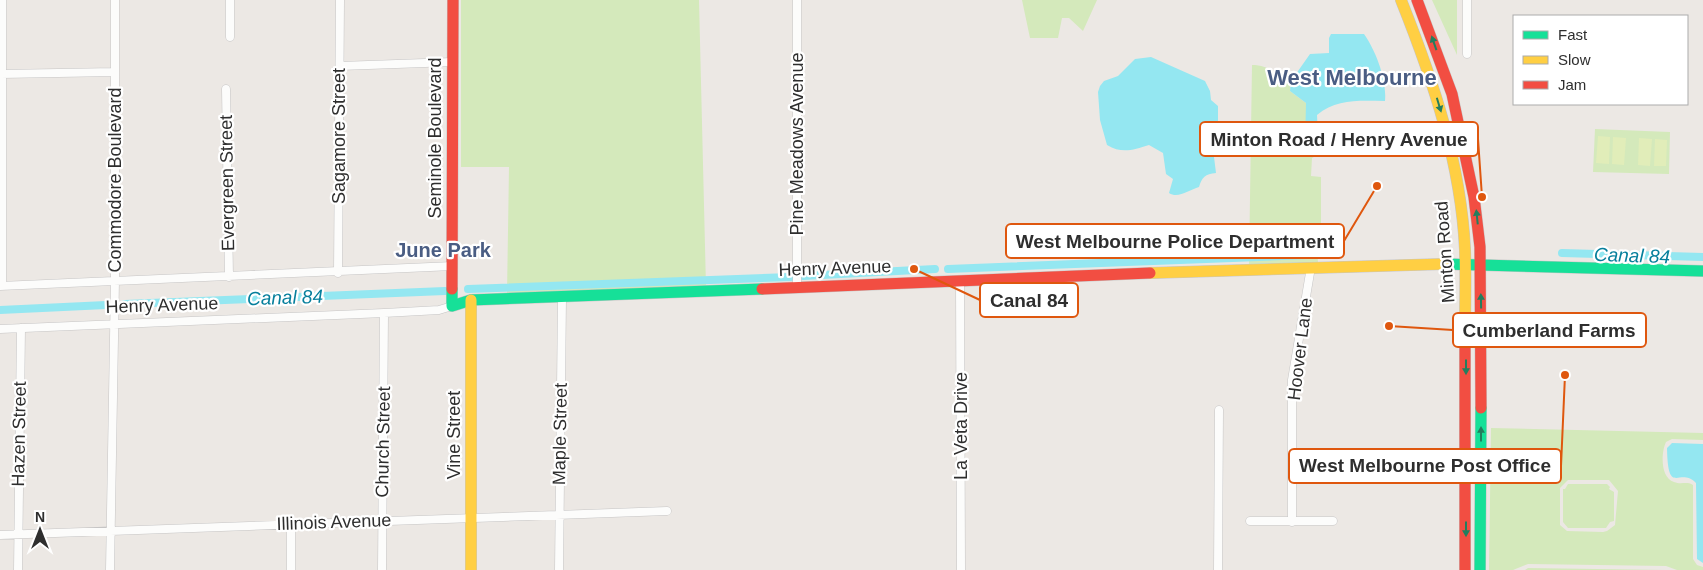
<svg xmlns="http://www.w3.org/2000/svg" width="1703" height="570" viewBox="0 0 1703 570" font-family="Arial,sans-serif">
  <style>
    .green { fill: #d4e9bb; fill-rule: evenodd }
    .pitch { fill: #e1edb9 }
    .water { fill: #94e7f1 }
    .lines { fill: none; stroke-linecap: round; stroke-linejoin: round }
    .canal { stroke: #94e7f1; stroke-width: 8 }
    .street-casing { stroke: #c6c5c5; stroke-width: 9 }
    .fast-casing { stroke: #c6c5c5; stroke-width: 12 }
    .slow-casing { stroke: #c6c5c5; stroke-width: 12 }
    .jam-casing { stroke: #c6c5c5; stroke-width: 12 }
    .street { stroke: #fcfcfb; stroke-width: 8 }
    .fast { stroke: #16e098; stroke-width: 11 }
    .slow { stroke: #ffcf43; stroke-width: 11 }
    .jam { stroke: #f24e42; stroke-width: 11 }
    .oneway { fill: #237e5e }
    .labels { text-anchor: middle; stroke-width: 4.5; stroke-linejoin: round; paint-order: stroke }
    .street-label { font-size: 18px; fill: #2e2e2e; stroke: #fff }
    .water-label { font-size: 19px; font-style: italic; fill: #067f9c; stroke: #fff }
    .quarter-label { font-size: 20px; font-weight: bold; fill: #4a5d83; stroke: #fff }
    .district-label { font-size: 22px; font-weight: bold; fill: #4a5d83; stroke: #fff }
    .leader { fill: none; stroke: #df570e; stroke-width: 2 }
    .callout-dot { fill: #df570e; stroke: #fff; stroke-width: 2 }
    .callout { fill: #fff; stroke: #df570e; stroke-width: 2 }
    .callout-label { font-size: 19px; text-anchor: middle; font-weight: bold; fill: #2e2e2e }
  </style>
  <rect width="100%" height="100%" fill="#ece8e4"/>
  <path class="green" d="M461 0H699L706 287 507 294 509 167H461Z
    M1022 0H1097L1083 31 1069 18H1062L1058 38H1030Z
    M1432 0H1457V55Z
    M1252 65C1273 65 1276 78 1291 82L1290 91 1306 103 1309 152 1314 157 1312 158 1311 176 1321 177V224H1316L1318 263 1249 265Z
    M1595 129 1670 132 1669 174 1593 172Z
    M1491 428 1703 433V440L1672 439 1666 442C1661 452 1660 478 1674 482 1681 485 1687 481 1693 485V559L1697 565 1703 567V570H1677L1666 566 1528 564 1513 570H1489ZM1568 480H1609L1618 491 1615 525 1607 531 1603 532 1567 531 1560 525V488Z
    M1568 484H1607L1610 487 1609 489 1614 492V521L1610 522 1606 528H1568L1563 522V489H1565Z
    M1528 568 1666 570H1525Z"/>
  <path class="pitch" d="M1598 136 1610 137 1609 164 1596 163Z
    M1613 137 1626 138 1624 165 1612 164Z
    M1639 138 1652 139 1650 166 1638 165Z
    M1655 139 1667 140 1666 166H1654Z"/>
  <path class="water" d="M1331 34H1364C1376 51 1387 80 1385 101 1361 101 1337 98 1317 115L1319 157H1314L1305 145 1306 103 1290 91 1291 81 1310 54 1329 53V38Z
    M1151 57 1205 81 1210 91 1211 100 1218 106V143L1214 157 1216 173C1205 174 1202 177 1199 187 1189 190 1178 199 1169 193L1173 179 1166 174 1163 153 1149 145C1133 150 1122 154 1107 145L1100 120 1098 92 1100 86 1104 81 1118 76 1135 59Z
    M1672 443 1703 444V563L1697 559 1696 483C1679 466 1668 498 1667 448Z"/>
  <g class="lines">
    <path class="canal" d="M1562 253 1703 257
      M948 269 1333 254
      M803 276 935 269
      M468 289 791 277
      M125 304 445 291
      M0 310 106 305"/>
    <g class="street-casing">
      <path id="street" d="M2 0V286
        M230 0V37
        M1467 0V54
        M340 66 453 62
        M1 74 115 72
        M226 89 229 277
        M338 273 340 0
        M960 281 961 570
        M0 286 453 266
        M797 287V0
        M0 329 384 313 439 310 452 306
        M1250 521H1333
        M1292 522V380L1311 267
        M291 523V570
        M0 535 667 511
        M18 570 21 328
        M110 570 115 280V0
        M382 570 384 313
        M559 570 562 298
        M1218 570 1219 410"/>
    </g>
    <g class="fast-casing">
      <path id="fast" d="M1444 264 1703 271
        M452 289V306L471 300 762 289
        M1480 570 1481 408"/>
    </g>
    <g class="slow-casing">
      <path id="slow" d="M1401 0C1433 80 1461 163 1465 250 1466 279 1465 308 1465 337
        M1150 273 1444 264
        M471 300V570"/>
    </g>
    <g class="jam-casing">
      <path id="jam" d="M1417 0 1452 94 1474 197 1480 247 1481 408
        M452 289 453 0
        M762 289 1150 273
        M1465 337V570"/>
    </g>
    <use href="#street" class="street"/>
    <use href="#fast" class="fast"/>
    <use href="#slow" class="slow"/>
    <use href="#jam" class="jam"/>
  </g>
  <defs><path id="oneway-solid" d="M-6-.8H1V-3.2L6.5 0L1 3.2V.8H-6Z" transform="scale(1.25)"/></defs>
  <g class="oneway">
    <use href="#oneway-solid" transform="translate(1434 43) rotate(-109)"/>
    <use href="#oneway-solid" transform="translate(1439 105) rotate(73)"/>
    <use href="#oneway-solid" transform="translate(1477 217) rotate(-96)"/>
    <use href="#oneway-solid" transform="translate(1481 301) rotate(-91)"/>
    <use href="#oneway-solid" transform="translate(1466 367) rotate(90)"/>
    <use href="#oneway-solid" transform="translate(1481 434) rotate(-90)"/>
    <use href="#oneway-solid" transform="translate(1466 529) rotate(90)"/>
  </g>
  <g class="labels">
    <g class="street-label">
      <text transform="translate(339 136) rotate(-90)" y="6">Sagamore Street</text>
      <text transform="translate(435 138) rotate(-90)" y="6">Seminole Boulevard</text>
      <text transform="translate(797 144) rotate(-90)" y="6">Pine Meadows Avenue</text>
      <text transform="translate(115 180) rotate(-90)" y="6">Commodore Boulevard</text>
      <text transform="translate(227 183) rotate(-91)" y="6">Evergreen Street</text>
      <text transform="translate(1445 252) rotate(-94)" y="6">Minton Road</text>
      <text transform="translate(835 268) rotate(-2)" y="6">Henry Avenue</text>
      <text transform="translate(162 305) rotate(-2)" y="6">Henry Avenue</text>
      <text transform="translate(1300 349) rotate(-83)" y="6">Hoover Lane</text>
      <text transform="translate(961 426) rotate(-90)" y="6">La Veta Drive</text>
      <text transform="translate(19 434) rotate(-89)" y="6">Hazen Street</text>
      <text transform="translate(560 434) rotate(-89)" y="6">Maple Street</text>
      <text transform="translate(454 435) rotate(-90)" y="6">Vine Street</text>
      <text transform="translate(383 442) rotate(-89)" y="6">Church Street</text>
      <text transform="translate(334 522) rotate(-2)" y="6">Illinois Avenue</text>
    </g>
    <g class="water-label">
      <text transform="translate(1632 255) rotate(2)" y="7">Canal 84</text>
      <text transform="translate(285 297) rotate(-2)" y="7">Canal 84</text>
    </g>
    <g class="quarter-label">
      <text x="443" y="257">June Park</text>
    </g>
    <g class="district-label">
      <text x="1352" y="85">West Melbourne</text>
    </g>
  </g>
  <path class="leader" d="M1482 197L1478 139M1377 186L1344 241M914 269L980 300M1389 326L1453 330M1565 375L1561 466"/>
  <g class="callout-dot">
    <circle cx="1482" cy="197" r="5"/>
    <circle cx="1377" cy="186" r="5"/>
    <circle cx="914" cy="269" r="5"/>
    <circle cx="1389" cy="326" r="5"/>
    <circle cx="1565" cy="375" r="5"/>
  </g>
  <g class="callout">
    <rect x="1200" y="122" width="278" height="34" rx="5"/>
    <rect x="1006" y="224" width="338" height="34" rx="5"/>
    <rect x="980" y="283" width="98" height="34" rx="5"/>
    <rect x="1453" y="313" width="193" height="34" rx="5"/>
    <rect x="1289" y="449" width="272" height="34" rx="5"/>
  </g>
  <g class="callout-label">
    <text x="1339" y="146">Minton Road / Henry Avenue</text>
    <text x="1175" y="248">West Melbourne Police Department</text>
    <text x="1029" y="307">Canal 84</text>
    <text x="1549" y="337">Cumberland Farms</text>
    <text x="1425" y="472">West Melbourne Post Office</text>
  </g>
  <rect x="1513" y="15" width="175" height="90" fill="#ffffff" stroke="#ababab"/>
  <rect x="1523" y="31" width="25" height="8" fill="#16e098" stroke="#ababab"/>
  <text x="1558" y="40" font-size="15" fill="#2e2e2e">Fast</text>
  <rect x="1523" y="56" width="25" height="8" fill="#ffcf43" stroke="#ababab"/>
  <text x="1558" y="65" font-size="15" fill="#2e2e2e">Slow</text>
  <rect x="1523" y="81" width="25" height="8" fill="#f24e42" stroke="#ababab"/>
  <text x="1558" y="90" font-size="15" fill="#2e2e2e">Jam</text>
  <g transform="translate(40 530)" stroke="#ffffff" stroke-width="4" paint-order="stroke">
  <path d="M0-4L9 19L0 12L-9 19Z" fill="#2e2e2e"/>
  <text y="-8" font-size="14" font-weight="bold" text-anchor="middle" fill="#2e2e2e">N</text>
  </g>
</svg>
